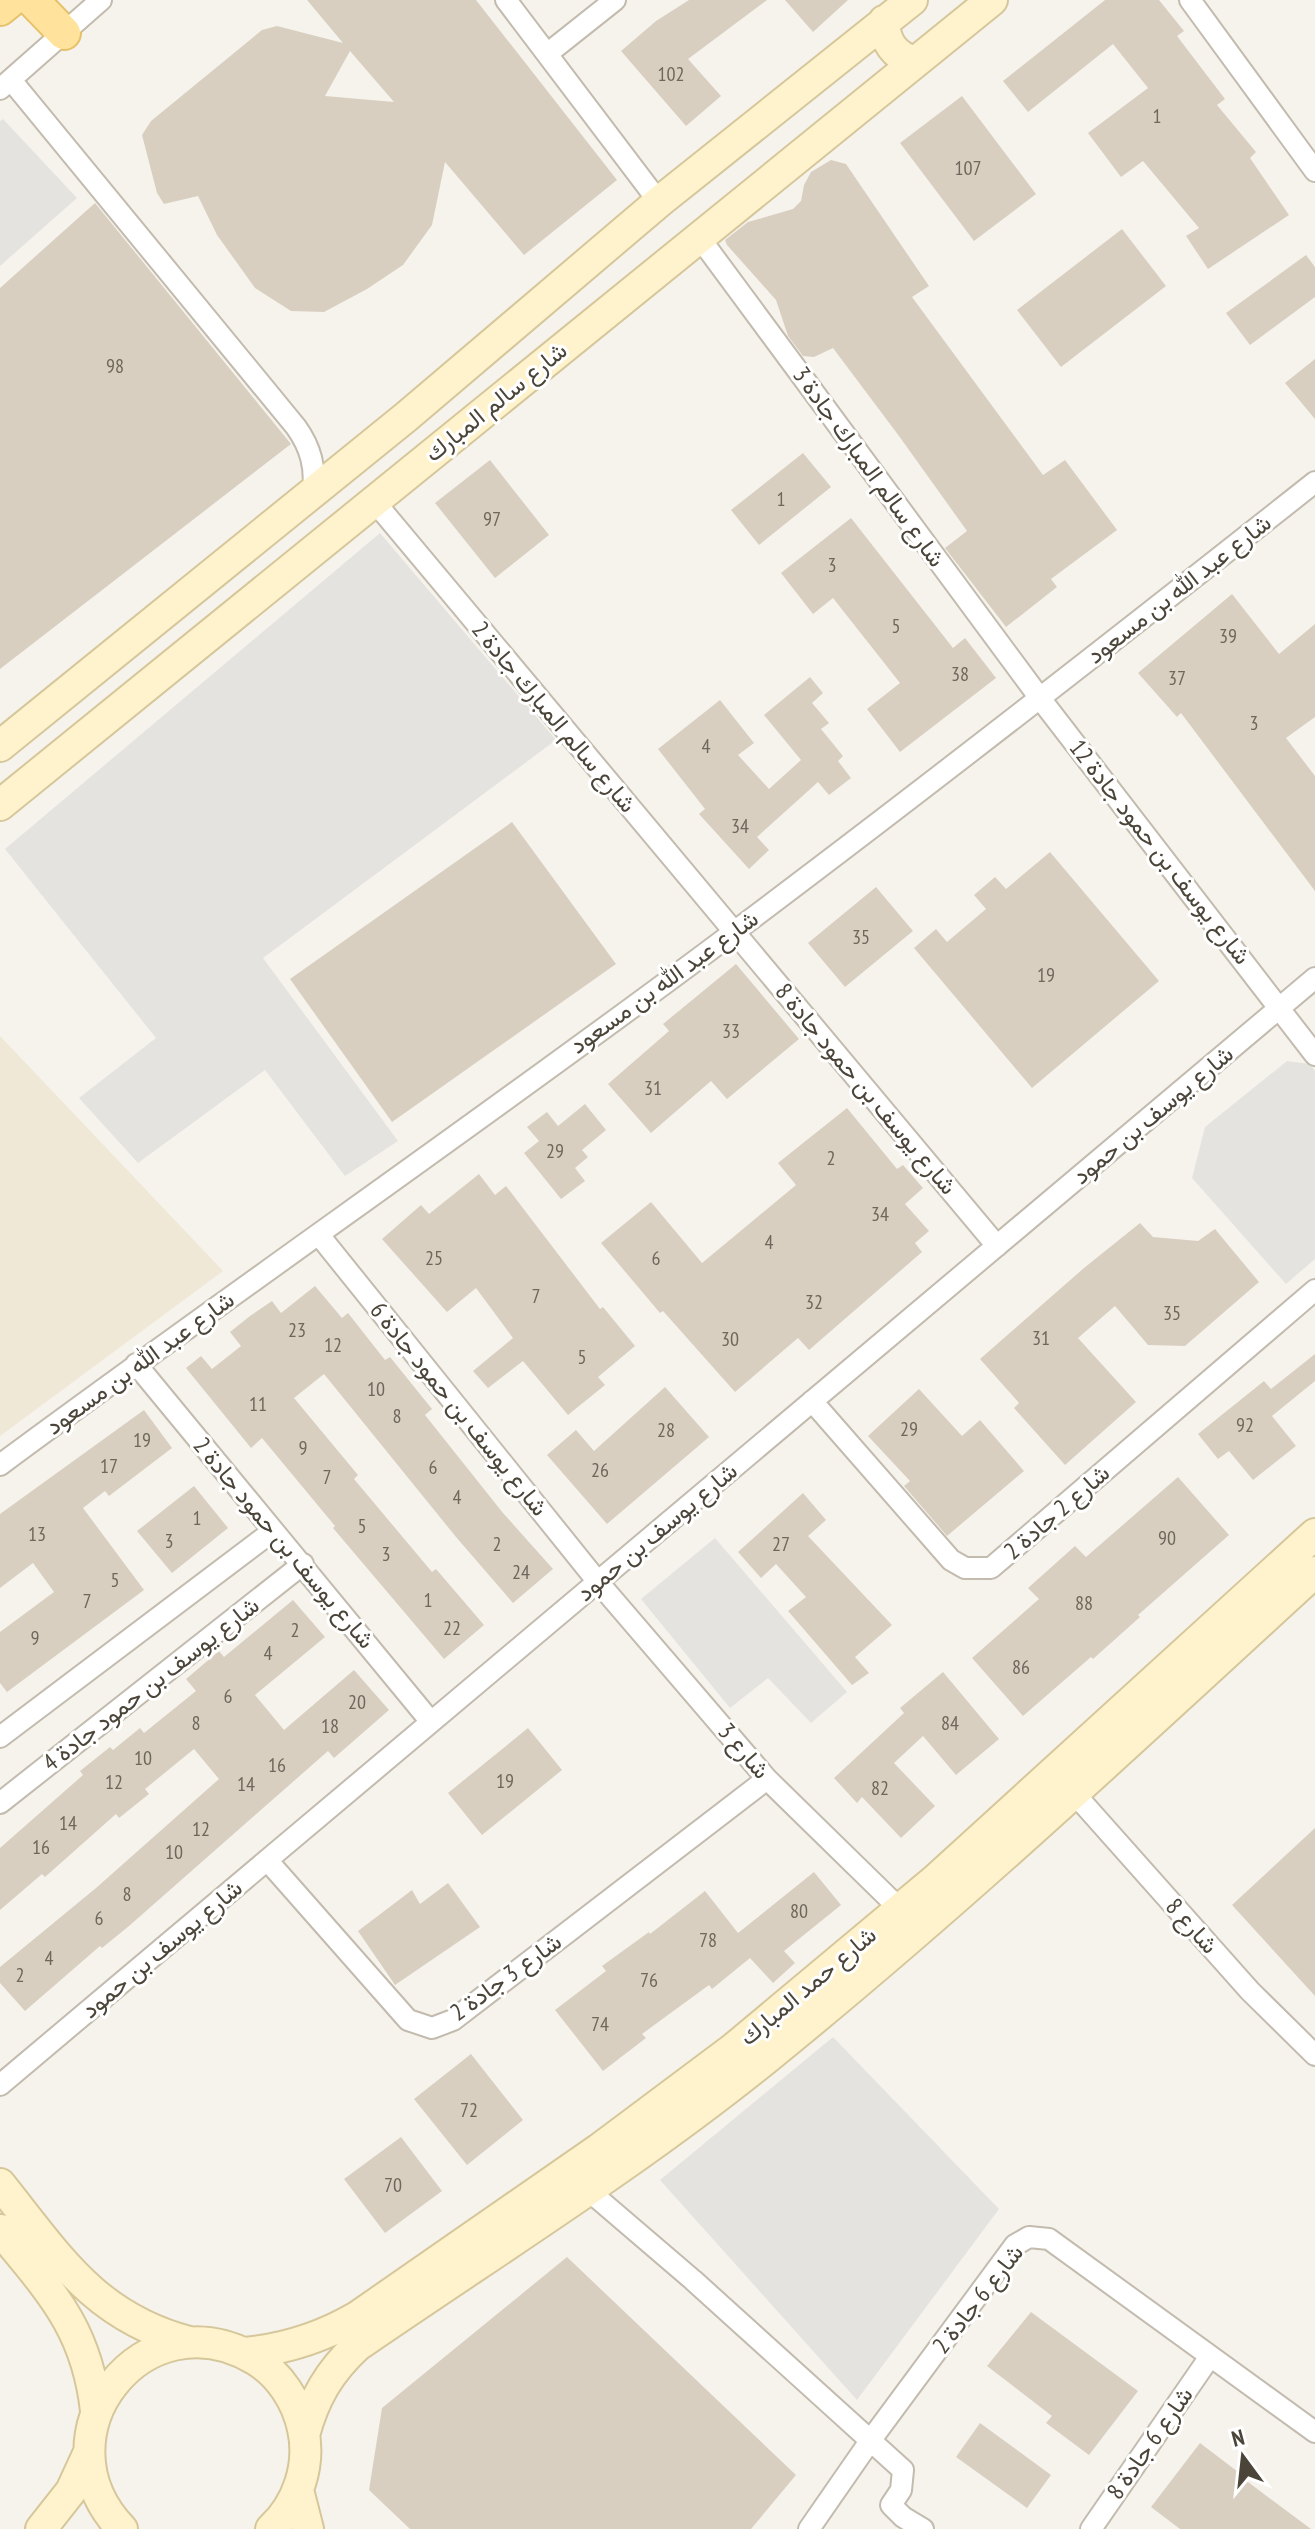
<svg xmlns="http://www.w3.org/2000/svg" width="1315" height="2529" viewBox="0 0 1315 2529" font-family="'PT Sans Narrow',Vazirmatn,sans-serif">
  <style>
    .education { fill: #efe8d6 }
    .parking { fill: #e5e3e0 }
    .building { fill: #d8cfc1; fill-rule: evenodd }
    .lines { fill: none; stroke-linecap: round; stroke-linejoin: round }
    .minor-casing { stroke: #c2bbae; stroke-width: 24 }
    .secondary-casing { stroke: #d6c79b; stroke-width: 34 }
    .primary-casing { stroke: #e6c16a; stroke-width: 36 }
    .minor { stroke: #fff; stroke-width: 20 }
    .secondary { stroke: #fff3cd; stroke-width: 30 }
    .primary { stroke: #ffe39c; stroke-width: 32 }
    .labels { text-anchor: middle; stroke-width: 6; stroke-linejoin: round; paint-order: stroke }
    .number-label { font-size: 20px; fill: #6e675b }
    .street-label { font-size: 24px; fill: #4b4439; stroke: #fff }
  </style>
  <rect width="100%" height="100%" fill="#f6f3ec"/>
  <path class="education" d="M0 1036 223 1271 0 1436Z"/>
  <path class="parking" d="M3 119 77 198 0 266V121Z
    M380 533 556 740 263 958 398 1141 345 1176 265 1070 138 1163 79 1098 156 1038 5 849Z
    M1287 1061 1310 1064 1315 1071V1259L1286 1284 1192 1178 1205 1127Z
    M715 1538 847 1692 811 1723 768 1678 730 1708 641 1599Z
    M833 2037 999 2209 857 2400 660 2180Z"/>
  <path class="building" d="M307 0H476L617 180 524 255 445 162 432 225 403 265 367 289 324 312 291 311 255 288 217 235 198 196 164 204 157 193 142 135 151 121 262 30 277 26 343 43ZM350 51 394 102 325 96Z
    M689 0H767L688 59 721 96 686 126 621 51 656 21Z
    M785 0H848L813 32Z
    M1105 0H1159L1184 31 1177 36 1225 99 1217 105 1256 152 1250 158 1289 215 1208 269 1186 236 1199 228 1143 161 1121 177 1088 133 1148 88 1113 44 1028 112 1003 81Z
    M962 96 1036 194 974 241 900 143Z
    M831 160 846 164 929 286 912 297 1043 475 1065 460 1117 530 1051 579 1057 587 1006 627 945 548 967 531 899 436 833 348 814 357 803 356 788 336 776 300 727 245 725 240 748 222 793 209 801 201 804 185 811 172Z
    M95 203 291 444 0 669V288Z
    M1122 229 1166 286 1061 367 1017 310Z
    M1306 255 1315 267V297L1250 345 1226 313Z
    M1315 359V419L1285 383Z
    M803 453 831 487 759 545 731 510Z
    M490 460 549 535 495 578 435 503Z
    M851 518 953 648 965 638 996 678 900 752 867 709 900 683 833 598 813 614 781 573Z
    M1232 594 1279 654 1315 624V717L1286 738 1315 776V891L1181 713 1177 717 1138 673Z
    M810 677 823 693 812 703 829 723 821 729 843 756 838 761 851 778 829 795 818 782 757 837 769 850 749 869 699 814 705 809 658 749 720 700 754 743 738 755 769 789 801 760 764 715Z
    M512 822 616 964 392 1122 290 979Z
    M1050 852 1159 981 1032 1088 914 948 936 929 947 942 986 909 974 895 995 877 1006 889Z
    M876 887 913 931 845 987 808 943Z
    M736 964 799 1039 727 1099 711 1081 651 1133 608 1084 669 1031 663 1024Z
    M585 1104 606 1130 582 1150 588 1157 575 1168 585 1181 561 1199 524 1153 539 1141 527 1127 547 1112 558 1126Z
    M847 1108 897 1169 903 1165 923 1188 905 1204 929 1231 915 1243 922 1252 809 1350 798 1338 735 1392 663 1311 660 1313 601 1243 651 1202 702 1263 796 1185 778 1163Z
    M479 1174 495 1195 506 1186 600 1309 603 1307 635 1346 598 1377 605 1385 568 1415 523 1361 488 1388 473 1371 513 1338 476 1288 447 1312 382 1239 421 1205 429 1214Z
    M1140 1223 1153 1237 1198 1241 1215 1229 1259 1282 1185 1346 1148 1345 1115 1306 1078 1338 1136 1402 1065 1465 1014 1408 1019 1403 980 1359 1084 1268Z
    M315 1286 342 1318 348 1313 385 1360 390 1357 432 1409 425 1415 503 1513 553 1569 513 1603 456 1537 324 1374 294 1398 358 1475 354 1479 432 1572 436 1569 484 1625 444 1659 333 1528 335 1526 262 1438 251 1448 186 1368 201 1356 212 1369 241 1346 230 1332 250 1316 272 1301 281 1313Z
    M1315 1354V1381L1272 1416 1296 1446 1253 1480 1229 1451 1218 1459 1198 1434 1264 1381 1271 1389Z
    M665 1387 709 1437 607 1524 547 1455 576 1430 594 1451Z
    M919 1389 962 1436 980 1420 1024 1471 947 1536 904 1486 910 1481 868 1436Z
    M144 1410 172 1448 109 1496 105 1491 83 1508 144 1590 7 1692 0 1683V1632L54 1592 33 1563 0 1588V1514Z
    M1178 1477 1229 1535 1138 1615 1140 1617 1093 1659 1091 1657 1023 1716 972 1658 1039 1599 1028 1588 1075 1546 1086 1557Z
    M194 1486 228 1528 172 1573 137 1531Z
    M803 1493 826 1520 808 1536 892 1625 855 1657 869 1673 852 1685 788 1611 806 1597 776 1564 761 1578 738 1552Z
    M293 1600 325 1637 255 1695 284 1730 354 1670 389 1710 334 1758 328 1751 129 1926 102 1948 100 1946 25 2011 0 1983V1967L96 1888 219 1779 194 1749 145 1789 149 1794 119 1818 116 1814 45 1877 42 1874 0 1910V1848L83 1775 80 1771 110 1747 113 1750 140 1728 144 1733 196 1691 186 1679 219 1651 224 1657Z
    M943 1672 999 1739 956 1775 923 1736 894 1763 935 1806 901 1838 862 1797 857 1803 834 1778 904 1713 900 1708Z
    M528 1728 562 1770 482 1835 448 1793Z
    M1315 1828V1996L1232 1905Z
    M814 1872 841 1905 784 1951 795 1963 773 1983 750 1958 712 1989 709 1985 642 2034 646 2038 603 2071 555 2010 606 1971 602 1966 649 1932 650 1934 705 1891 738 1933Z
    M448 1883 480 1927 395 1985 358 1931 412 1890 420 1904Z
    M471 2054 523 2120 467 2165 414 2099Z
    M401 2137 442 2191 385 2233 344 2179Z
    M567 2257 796 2475 751 2529H410L369 2490 382 2408Z
    M1031 2312 1138 2391 1089 2455 1046 2423 1052 2416 987 2366Z
    M980 2423 1051 2475 1027 2508 956 2457Z
    M1200 2443 1242 2475 1240 2476 1311 2529H1180L1151 2507Z"/>
  <g class="lines">
    <g class="minor-casing">
      <path id="minor" d="M506 0 659 202
        M1190 0 1315 171
        M547 54 615 0
        M11 80 296 427C311 448 316 468 313 493
        M0 89 101 0
        M699 237 1039 697 1315 1055
        M374 501 997 1246
        M319 1235 598 1582 767 1779 900 1909
        M136 1364 431 1722
        M812 1401 951 1560 965 1568H991L1315 1290
        M0 1465C243 1285 493 1113 734 932 930 785 1123 634 1315 482
        M0 1737 273 1531
        M1073 1792 1250 1991 1315 2055
        M0 1803 303 1564
        M267 1860 408 2020 432 2028 453 2020 767 1779
        M0 2085 1315 978
        M589 2191 693 2280 903 2470 901 2490 891 2505 903 2517 923 2529
        M809 2529 870 2441 1015 2245 1029 2237 1049 2239 1315 2432
        M1091 2529 1209 2358"/>
    </g>
    <g class="secondary-casing">
      <path id="secondary" d="M884 21C885 43 894 55 914 62
        M0 746 406 417 659 202 912 0
        M0 805 992 0
        M0 2184C58 2256 94 2317 189 2342
        M0 2230C50 2291 87 2328 96 2411
        M245 2353C286 2349 321 2338 357 2317L599 2149 734 2048 935 1880 1315 1534
        M304 2435C314 2398 329 2372 357 2346 495 2251 637 2163 768 2057 957 1904 1135 1737 1315 1572
        M298 2490 308 2529
        M41 2529 71 2491 89 2452
        M122 2529C32 2435 145 2292 256 2360 280 2375 297 2401 303 2429 311 2465 298 2504 271 2529"/>
    </g>
    <g class="primary-casing">
      <path id="primary" d="M32 0 64 33
        M0 9 11 0"/>
    </g>
    <use href="#minor" class="minor"/>
    <use href="#secondary" class="secondary"/>
    <use href="#primary" class="primary"/>
  </g>
  <g class="labels">
    <g class="number-label">
      <text x="671" y="81">102</text>
      <text x="1157" y="123">1</text>
      <text x="968" y="175">107</text>
      <text x="115" y="373">98</text>
      <text x="781" y="506">1</text>
      <text x="492" y="526">97</text>
      <text x="832" y="572">3</text>
      <text x="896" y="633">5</text>
      <text x="1228" y="643">39</text>
      <text x="960" y="681">38</text>
      <text x="1177" y="685">37</text>
      <text x="1254" y="730">3</text>
      <text x="706" y="753">4</text>
      <text x="740" y="833">34</text>
      <text x="861" y="944">35</text>
      <text x="1046" y="982">19</text>
      <text x="731" y="1038">33</text>
      <text x="653" y="1095">31</text>
      <text x="555" y="1158">29</text>
      <text x="831" y="1165">2</text>
      <text x="880" y="1221">34</text>
      <text x="769" y="1249">4</text>
      <text x="434" y="1265">25</text>
      <text x="656" y="1265">6</text>
      <text x="536" y="1303">7</text>
      <text x="814" y="1309">32</text>
      <text x="1172" y="1320">35</text>
      <text x="297" y="1337">23</text>
      <text x="1041" y="1345">31</text>
      <text x="730" y="1346">30</text>
      <text x="333" y="1352">12</text>
      <text x="582" y="1364">5</text>
      <text x="376" y="1396">10</text>
      <text x="258" y="1411">11</text>
      <text x="397" y="1423">8</text>
      <text x="1245" y="1432">92</text>
      <text x="909" y="1436">29</text>
      <text x="666" y="1437">28</text>
      <text x="142" y="1447">19</text>
      <text x="303" y="1455">9</text>
      <text x="109" y="1473">17</text>
      <text x="433" y="1474">6</text>
      <text x="600" y="1477">26</text>
      <text x="327" y="1484">7</text>
      <text x="457" y="1504">4</text>
      <text x="197" y="1525">1</text>
      <text x="362" y="1533">5</text>
      <text x="37" y="1541">13</text>
      <text x="1167" y="1545">90</text>
      <text x="169" y="1548">3</text>
      <text x="497" y="1551">2</text>
      <text x="781" y="1551">27</text>
      <text x="386" y="1561">3</text>
      <text x="521" y="1579">24</text>
      <text x="115" y="1587">5</text>
      <text x="428" y="1607">1</text>
      <text x="87" y="1608">7</text>
      <text x="1084" y="1610">88</text>
      <text x="452" y="1635">22</text>
      <text x="295" y="1637">2</text>
      <text x="35" y="1645">9</text>
      <text x="268" y="1660">4</text>
      <text x="1021" y="1674">86</text>
      <text x="228" y="1703">6</text>
      <text x="357" y="1709">20</text>
      <text x="196" y="1730">8</text>
      <text x="950" y="1730">84</text>
      <text x="330" y="1733">18</text>
      <text x="143" y="1765">10</text>
      <text x="277" y="1772">16</text>
      <text x="505" y="1788">19</text>
      <text x="114" y="1789">12</text>
      <text x="246" y="1791">14</text>
      <text x="880" y="1795">82</text>
      <text x="68" y="1830">14</text>
      <text x="201" y="1836">12</text>
      <text x="41" y="1854">16</text>
      <text x="174" y="1859">10</text>
      <text x="127" y="1901">8</text>
      <text x="799" y="1918">80</text>
      <text x="99" y="1925">6</text>
      <text x="708" y="1947">78</text>
      <text x="49" y="1965">4</text>
      <text x="20" y="1982">2</text>
      <text x="649" y="1987">76</text>
      <text x="600" y="2031">74</text>
      <text x="469" y="2117">72</text>
      <text x="393" y="2192">70</text>
    </g>
    <g class="street-label">
      <text transform="translate(496 402) rotate(-39)" y="8">شارع سالم المبارك</text>
      <text transform="translate(869 467) rotate(54)" y="8">شارع سالم المبارك جادة 3</text>
      <text transform="translate(1179 589) rotate(-38)" y="8">شارع عبد الله بن مسعود</text>
      <text transform="translate(554 717) rotate(50)" y="8">شارع سالم المبارك جادة 2</text>
      <text transform="translate(1160 852) rotate(52)" y="8">شارع يوسف بن حمود جادة 12</text>
      <text transform="translate(664 982) rotate(-36)" y="8">شارع عبد الله بن مسعود</text>
      <text transform="translate(866 1089) rotate(50)" y="8">شارع يوسف بن حمود جادة 8</text>
      <text transform="translate(1153 1115) rotate(-40)" y="8">شارع يوسف بن حمود</text>
      <text transform="translate(140 1363) rotate(-36)" y="8">شارع عبد الله بن مسعود</text>
      <text transform="translate(459 1409) rotate(51)" y="8">شارع يوسف بن حمود جادة 6</text>
      <text transform="translate(1057 1512) rotate(-41)" y="8">شارع 2 جادة 2</text>
      <text transform="translate(657 1532) rotate(-40)" y="8">شارع يوسف بن حمود</text>
      <text transform="translate(284 1543) rotate(50)" y="8">شارع يوسف بن حمود جادة 2</text>
      <text transform="translate(151 1684) rotate(-38)" y="8">شارع يوسف بن حمود جادة 4</text>
      <text transform="translate(744 1751) rotate(49)" y="8">شارع 3</text>
      <text transform="translate(1192 1926) rotate(48)" y="8">شارع 8</text>
      <text transform="translate(162 1949) rotate(-40)" y="8">شارع يوسف بن حمود</text>
      <text transform="translate(506 1977) rotate(-36)" y="8">شارع 3 جادة 2</text>
      <text transform="translate(808 1986) rotate(-40)" y="8">شارع حمد المبارك</text>
      <text transform="translate(978 2299) rotate(-52)" y="8">شارع 6 جادة 2</text>
      <text transform="translate(1150 2443) rotate(-55)" y="8">شارع 6 جادة 8</text>
    </g>
  </g>
  <g transform="translate(1243 2457) rotate(345)" stroke="#ffffff" stroke-width="6" paint-order="stroke">
  <path d="M0-6L14 30L0 20L-14 30Z" fill="#4b4439"/>
  <text y="-12" font-size="22" font-weight="bold" text-anchor="middle" fill="#4b4439">N</text>
  </g>
</svg>
